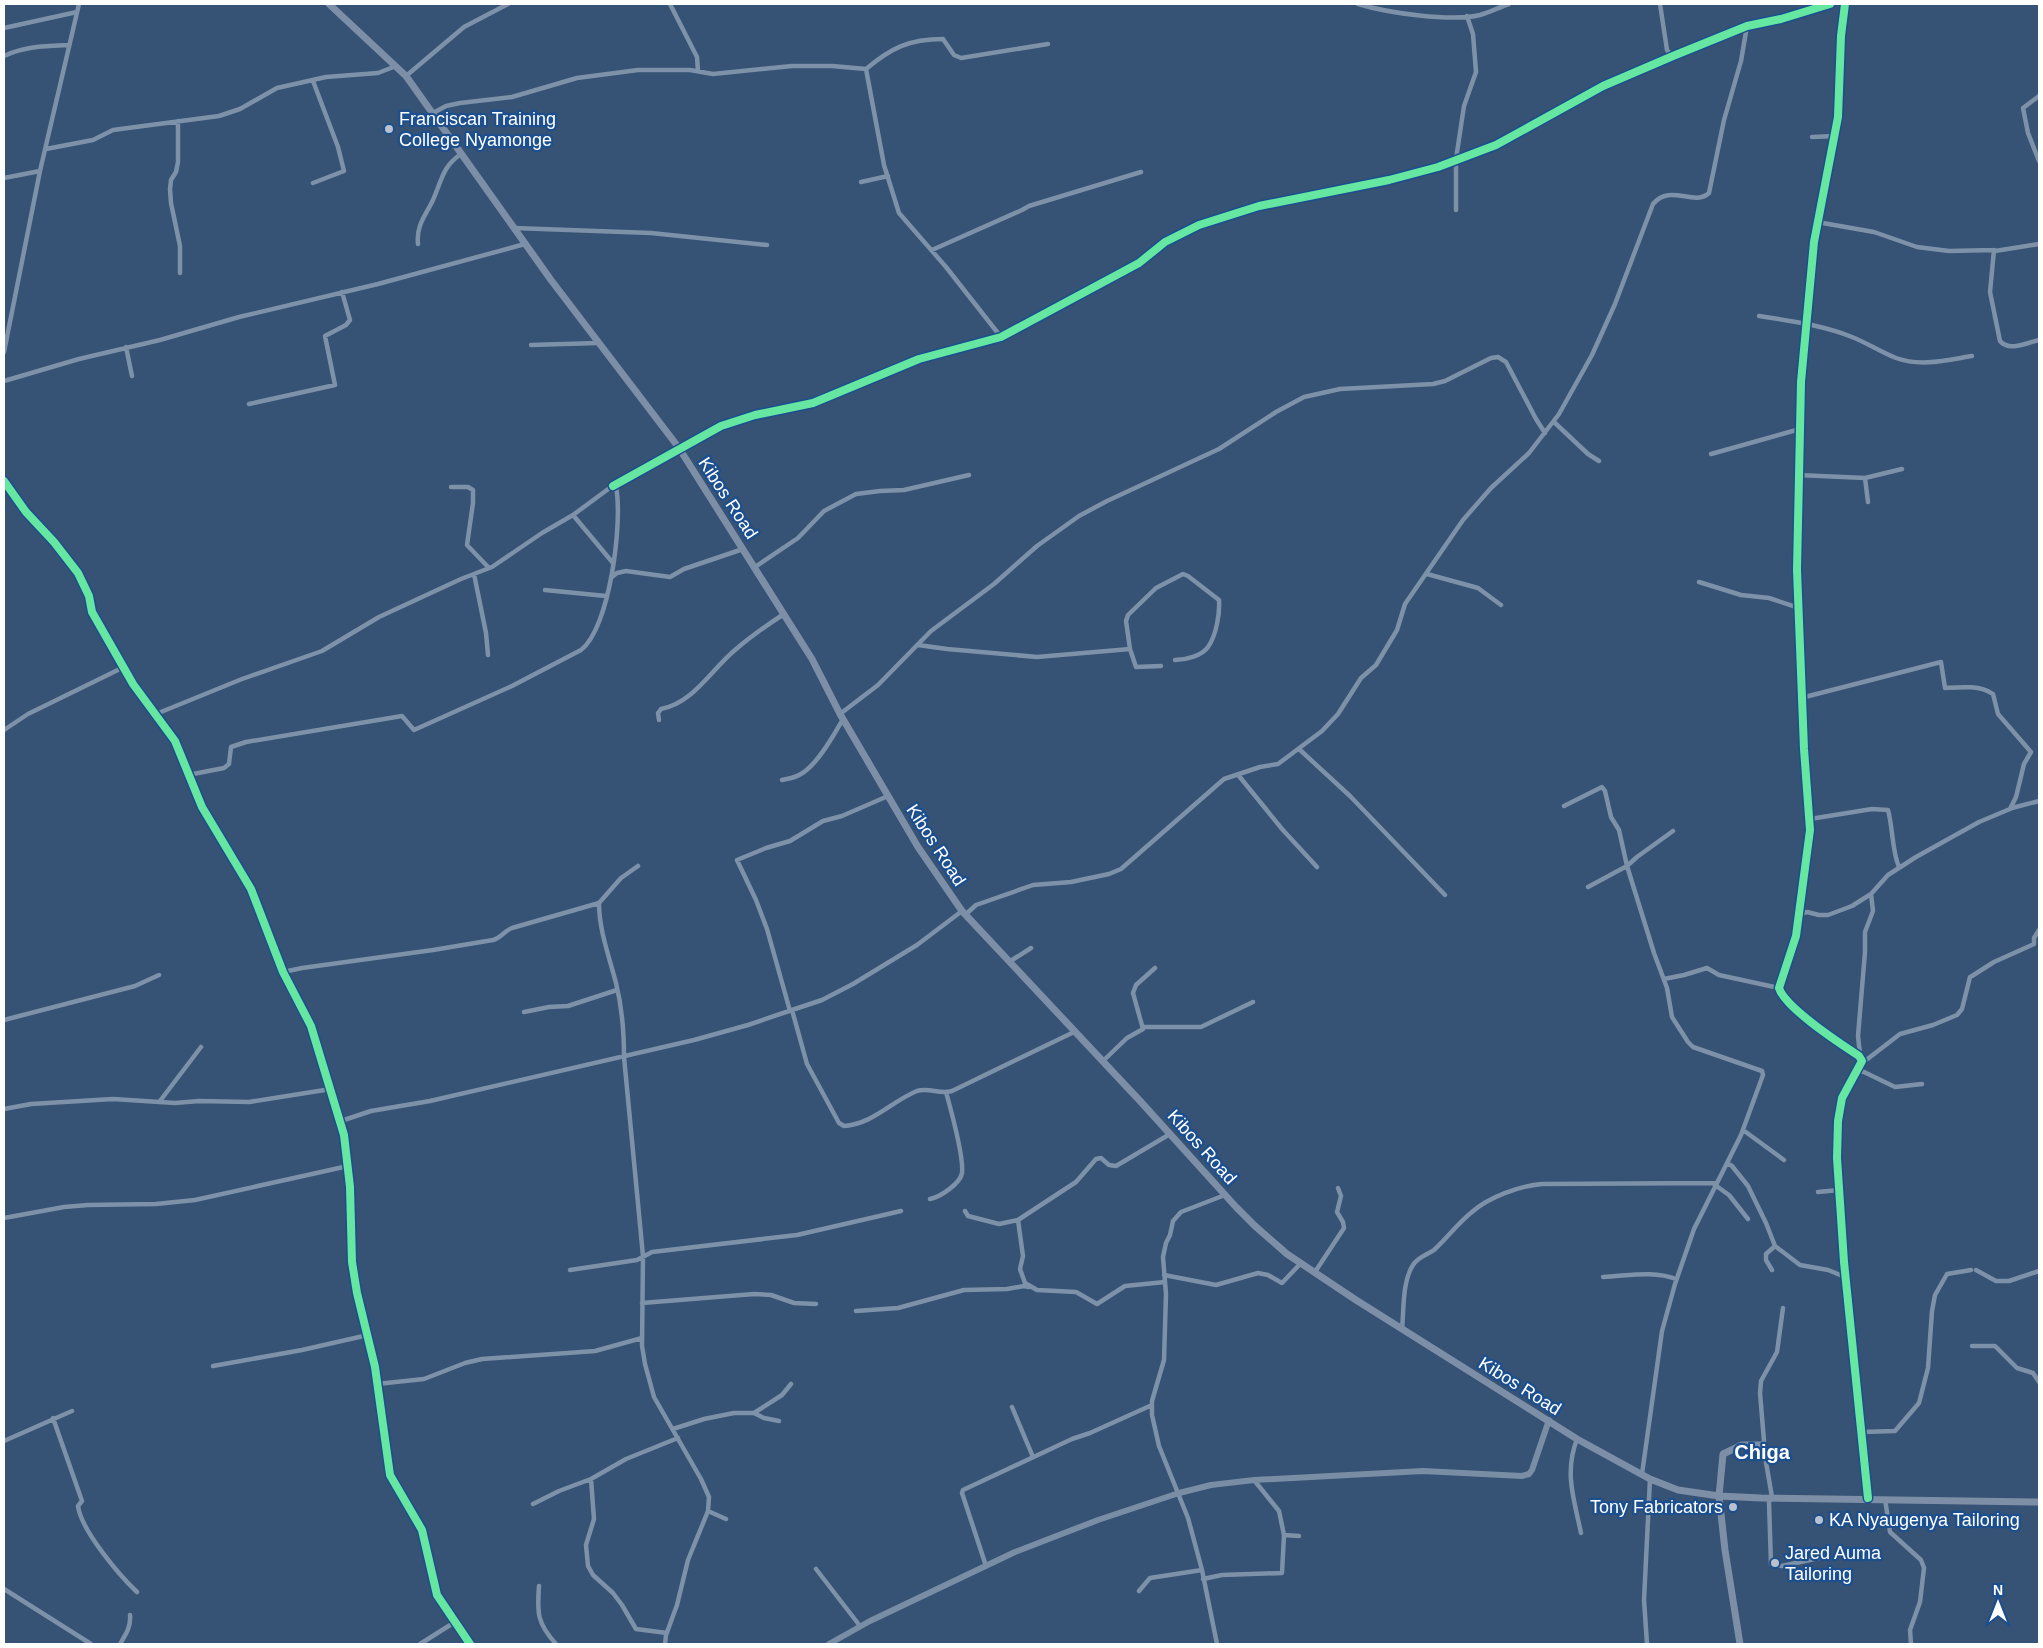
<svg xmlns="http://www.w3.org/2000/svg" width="2043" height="1648" viewBox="0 0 2043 1648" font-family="Helvetica,sans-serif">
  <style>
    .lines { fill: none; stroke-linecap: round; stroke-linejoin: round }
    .street { stroke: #7d92a8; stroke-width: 4.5 }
    .secondary { stroke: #798da4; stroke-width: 6 }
    .primary { stroke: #7d8ea7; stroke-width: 7 }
    .cycleway-casing { stroke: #1b4f8f; stroke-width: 11 }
    .cycleway { stroke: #66e7a1; stroke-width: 8 }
    .poi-dot { fill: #b9c2ce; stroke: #1b4f8f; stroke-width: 2 }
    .labels { text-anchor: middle; stroke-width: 4.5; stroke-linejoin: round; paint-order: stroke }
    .poi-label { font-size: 18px; fill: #fff; stroke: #1b4f8f; text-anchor: start }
    .street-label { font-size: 18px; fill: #fff; stroke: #1b4f8f }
    .quarter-label { font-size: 20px; font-weight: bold; fill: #fff; stroke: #1b4f8f }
  </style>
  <rect width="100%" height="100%" fill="#365274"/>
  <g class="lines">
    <path class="street" d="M670 4 697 57 698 71
      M1358 4C1388 13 1451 22 1480 15 1490 12 1500 7 1509 4
      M1660 4 1667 50 1672 56
      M1845 4 1841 36 1838 117 1814 242 1801 382 1797 570 1804 749 1810 830 1796 936 1779 988C1785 1008 1841 1044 1859 1056L1862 1061 1842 1098 1838 1121 1837 1158 1844 1262 1868 1498
      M4 28 77 12
      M4 56C25 46 47 46 69 45
      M866 69 884 165 899 213 946 267 1001 337
      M406 76 464 27 508 4
      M313 81 338 147 344 171 313 183
      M2039 96 2023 108 2028 133 2039 161
      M433 113 446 106 460 103 512 97 577 78 638 70H690L713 74 792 66H832L866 69C891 48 909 39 943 39L954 55 961 58 1048 44
      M178 121V162L176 172 171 180 170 189 171 203 180 246V273
      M1812 137 1835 136
      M46 149 93 140 113 130 219 116 240 109 277 88 326 77 378 73 396 66
      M4 178 40 171
      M861 182 888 176
      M1456 210V159L1464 106 1476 72 1473 34 1467 16
      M1817 222 1874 232 1917 247 1949 251 1994 250 1995 251 2039 244
      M514 228 651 233 767 245
      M418 244C416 225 426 215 433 200 442 180 442 167 461 154
      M932 250 1022 210 1029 206 1141 172
      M1994 250 1990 292 2000 341C2009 352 2027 343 2039 340
      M1759 316C1790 321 1822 325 1852 337 1867 343 1881 352 1896 358 1921 367 1947 360 1972 356
      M531 345 597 343
      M126 347 132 376
      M4 352 40 171 79 4
      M4 381 79 359 160 340 239 317 378 284 525 244
      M249 404 335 385 325 336 346 325 350 320 342 292
      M1554 422 1588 454 1599 461
      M1711 454 1800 429
      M1798 475 1865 478 1902 469
      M1865 478 1868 502
      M4 481 26 512 54 542 78 573 89 596 92 612 133 684 175 741 202 807 251 889 283 972 311 1026 344 1135 350 1187 352 1262 357 1293 375 1367 390 1475 422 1530 437 1595 470 1644
      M613 486 721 426 755 415 813 403 919 359 1001 337 1139 263 1165 242 1199 225 1259 206 1389 180 1438 167 1496 145 1603 86 1673 56 1747 26 1781 19 1830 4
      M451 487H468L473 490V503L467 545 489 568
      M573 515 613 563
      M755 567 798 538 824 511 856 494 880 491 904 490 969 475
      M474 574 486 633 488 655
      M1427 574 1478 588 1501 605
      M612 577 617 573 626 571 670 577 684 569 743 549
      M1699 582 1741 595 1769 598 1799 608
      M545 590 606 596
      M918 645 947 649 1037 657 1130 649 1136 667 1161 666
      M1130 649 1126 621 1128 615 1156 588 1183 574 1188 576 1219 600C1220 614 1216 636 1208 647 1202 656 1185 660 1175 660
      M156 714 242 679 322 651 379 617 461 579 492 567 542 533 573 515 611 487H616C623 521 610 628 581 650L512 686 414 730 402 716 246 742 231 747 229 764 224 768 188 775
      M840 714 878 685 931 631 994 584 1037 546 1079 516 1107 501 1219 449 1276 412 1304 397 1340 389 1433 384 1445 381 1491 358 1498 357 1506 362 1536 419 1545 433
      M659 720 658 713 661 709C693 703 710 671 735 650 750 637 767 625 784 614
      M4 730 28 714 124 667
      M1299 749 1350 796 1445 895
      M1239 776 1282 829 1317 867
      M782 780C788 779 796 777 801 774 817 765 834 735 843 719
      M1564 806 1602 787 1605 791 1611 817 1619 830 1627 866 1588 887
      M2012 808 2039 801
      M1810 819 1872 809 1888 810C1893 828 1892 852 1899 867
      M638 866 621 878 599 903C599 930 609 956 616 983 622 1007 624 1032 624 1057L643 1256 642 1346 645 1364 654 1397 701 1479 709 1497 708 1511 688 1560 677 1605 666 1635 665 1644
      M1800 914 1807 912 1819 915H1828L1852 906 1871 894 1888 875 1916 857 1979 822 2010 809 2016 797 2024 764 2031 752 1998 714 1993 694C1980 685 1960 687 1945 688L1941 662 1801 698
      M965 915 976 905 1033 885 1071 882 1109 874 1121 869 1224 779 1260 767 1278 764 1322 731 1338 714 1361 678 1376 665 1397 630 1405 604 1463 520 1491 488 1529 453 1559 414 1592 355 1615 304 1653 204C1670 183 1694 207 1709 193L1724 120 1741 61 1747 26
      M1009 962 1031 948
      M283 972 302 968 433 950 493 940C501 938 504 931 512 928L599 903
      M1972 976 1994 962 2034 944V938L2039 930
      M1664 979 1684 975 1707 968 1719 975 1779 988
      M792 1010 807 1064 839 1123 844 1126C873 1124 892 1101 917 1091 929 1087 940 1095 952 1091L1074 1032
      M790 1011 767 929 756 900 737 860 766 848 790 841 823 821 842 816 888 796
      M524 1012 549 1007 568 1006 617 990
      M4 1020 135 986 159 975
      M1143 1027H1201L1253 1002
      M1859 1056 1860 1054 1858 1036 1865 952V932L1873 911 1871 894
      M1103 1061 1127 1038 1143 1029 1133 993 1136 985 1155 968
      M1861 1064 1900 1034 1933 1025 1957 1015 1962 1009 1970 977
      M1858 1071 1864 1072 1895 1087 1922 1084
      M160 1101 201 1047
      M4 1109 31 1104 113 1099 175 1103 199 1101 249 1102 331 1089
      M341 1121 371 1111 430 1101 694 1040 748 1025 792 1010 822 1000 853 984 917 945 962 911
      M1743 1130 1784 1160
      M1727 1163 1732 1166 1748 1186 1766 1223 1775 1246 1800 1265 1828 1270 1845 1277
      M1715 1185 1729 1195 1748 1219
      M1818 1192 1839 1190
      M930 1199C940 1197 960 1184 962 1173 964 1157 951 1110 946 1092
      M965 1211 968 1216 999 1224 1018 1220 1076 1182 1096 1159 1101 1158 1109 1165 1116 1166 1170 1134
      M4 1218 64 1207 88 1205 156 1204 195 1200 348 1166
      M1018 1220 1023 1256 1020 1269 1025 1283 1037 1290 1076 1292 1097 1304 1125 1286 1165 1282
      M570 1270 637 1260 652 1252 797 1235 901 1211
      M1772 1270 1766 1260V1254L1775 1246
      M1976 1270 1996 1281H2009L2039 1271
      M1315 1272 1344 1228 1343 1222 1337 1212 1341 1196 1338 1188
      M1164 1275 1216 1285 1258 1273 1268 1275 1282 1283 1301 1263
      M1603 1277C1628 1276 1653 1270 1676 1279
      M642 1303 754 1294 771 1295 794 1303 816 1304
      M1783 1308 1777 1352 1761 1381 1760 1393 1764 1441 1763 1445 1772 1497 1769 1502 1771 1564 1782 1566 1828 1556
      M856 1311 898 1308 964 1290 1007 1289 1024 1286 1029 1287
      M1402 1329C1404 1310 1402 1282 1413 1265 1418 1257 1427 1255 1434 1250 1447 1238 1458 1223 1472 1212 1489 1197 1519 1186 1542 1184L1716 1183
      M1972 1346H1995L2017 1368 2033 1373 2039 1382
      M213 1366 302 1350 368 1335
      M377 1384 424 1379 465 1363 482 1359 595 1351 642 1338
      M1012 1407 1033 1457
      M754 1413 782 1395 791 1384
      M53 1418 82 1501 78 1506C81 1530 119 1575 137 1592
      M673 1429 704 1419 734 1413H754L764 1418 779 1421
      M1862 1432 1895 1431 1919 1403 1928 1368 1932 1311 1935 1295 1947 1274 1971 1270
      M1577 1439C1564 1473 1574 1499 1581 1533
      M4 1441 72 1411
      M1642 1474 1662 1331 1675 1284 1694 1229 1741 1135 1763 1075 1762 1071 1693 1047 1688 1042 1672 1017 1667 988 1654 953 1627 866 1637 857 1673 831
      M591 1479 594 1519 586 1545 588 1566 593 1575 613 1593 622 1605 636 1629 667 1633
      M1254 1480 1279 1511 1284 1535 1299 1536
      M1885 1499 1890 1532 1921 1560 1924 1568 1920 1602 1910 1630 1911 1644
      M533 1504 559 1491 591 1479 626 1459 678 1438
      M708 1511 726 1519
      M986 1566 962 1493 963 1490 1072 1439 1090 1433 1152 1405
      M816 1569 860 1626
      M1203 1579 1222 1575 1282 1573 1284 1535
      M539 1586C537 1613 537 1623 556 1644
      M4 1589 91 1644
      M1139 1591 1150 1578 1202 1570
      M120 1644C126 1634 131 1627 130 1615
      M420 1644 455 1622
      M1217 1644 1202 1570 1188 1518 1159 1446 1152 1415V1401L1164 1360 1166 1294 1163 1257 1166 1243 1170 1235 1173 1221 1181 1212 1225 1195
      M1647 1644 1644 1600 1650 1479"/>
    <path class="secondary" d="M829 1644 870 1621 1015 1552 1098 1520 1179 1493 1211 1485 1254 1480 1423 1471 1522 1476 1529 1474 1532 1470 1549 1420"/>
    <path class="primary" d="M329 4 406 76 551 280 679 448 812 659 840 714 918 847 962 911 1141 1102 1236 1207 1255 1226 1287 1254 1356 1300 1577 1439 1650 1479 1678 1490 1719 1496 1761 1498 2039 1502
      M1740 1644 1725 1550 1719 1496 1723 1454 1742 1445H1763"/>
    <g class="cycleway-casing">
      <path id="cycleway" d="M1845 4 1841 36 1838 117 1814 242 1801 382 1797 570 1804 749 1810 830 1796 936 1779 988C1785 1008 1841 1044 1859 1056L1862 1061 1842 1098 1838 1121 1837 1158 1844 1262 1868 1498
        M4 481 26 512 54 542 78 573 89 596 92 612 133 684 175 741 202 807 251 889 283 972 311 1026 344 1135 350 1187 352 1262 357 1293 375 1367 390 1475 422 1530 437 1595 470 1644
        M613 486 721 426 755 415 813 403 919 359 1001 337 1139 263 1165 242 1199 225 1259 206 1389 180 1438 167 1496 145 1603 86 1673 56 1747 26 1781 19 1830 4"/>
    </g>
    <use href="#cycleway" class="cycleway"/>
  </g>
  <g class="poi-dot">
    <circle cx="389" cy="129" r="5"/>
    <circle cx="1733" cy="1507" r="5"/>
    <circle cx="1819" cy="1520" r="5"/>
    <circle cx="1775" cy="1563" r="5"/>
  </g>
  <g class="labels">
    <g class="poi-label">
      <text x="399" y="125">Franciscan Training<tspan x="399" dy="21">College Nyamonge</tspan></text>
      <text x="1723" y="1513" text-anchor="end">Tony Fabricators</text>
      <text x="1829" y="1526">KA Nyaugenya Tailoring</text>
      <text x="1785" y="1559">Jared Auma<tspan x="1785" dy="21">Tailoring</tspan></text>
    </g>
    <g class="street-label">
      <text transform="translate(728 498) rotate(57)" y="6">Kibos Road</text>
      <text transform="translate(936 845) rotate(57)" y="6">Kibos Road</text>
      <text transform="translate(1202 1147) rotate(48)" y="6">Kibos Road</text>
      <text transform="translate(1520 1386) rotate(32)" y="6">Kibos Road</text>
    </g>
    <g class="quarter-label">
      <text x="1762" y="1459">Chiga</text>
    </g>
  </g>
  <rect width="2043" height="1648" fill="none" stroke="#ffffff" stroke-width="10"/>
  <g transform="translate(1998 1603)" stroke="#1b4f8f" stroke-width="4" paint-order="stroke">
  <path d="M0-4L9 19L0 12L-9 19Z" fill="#ffffff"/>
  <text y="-8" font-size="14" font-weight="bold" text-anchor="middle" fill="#ffffff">N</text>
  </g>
</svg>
